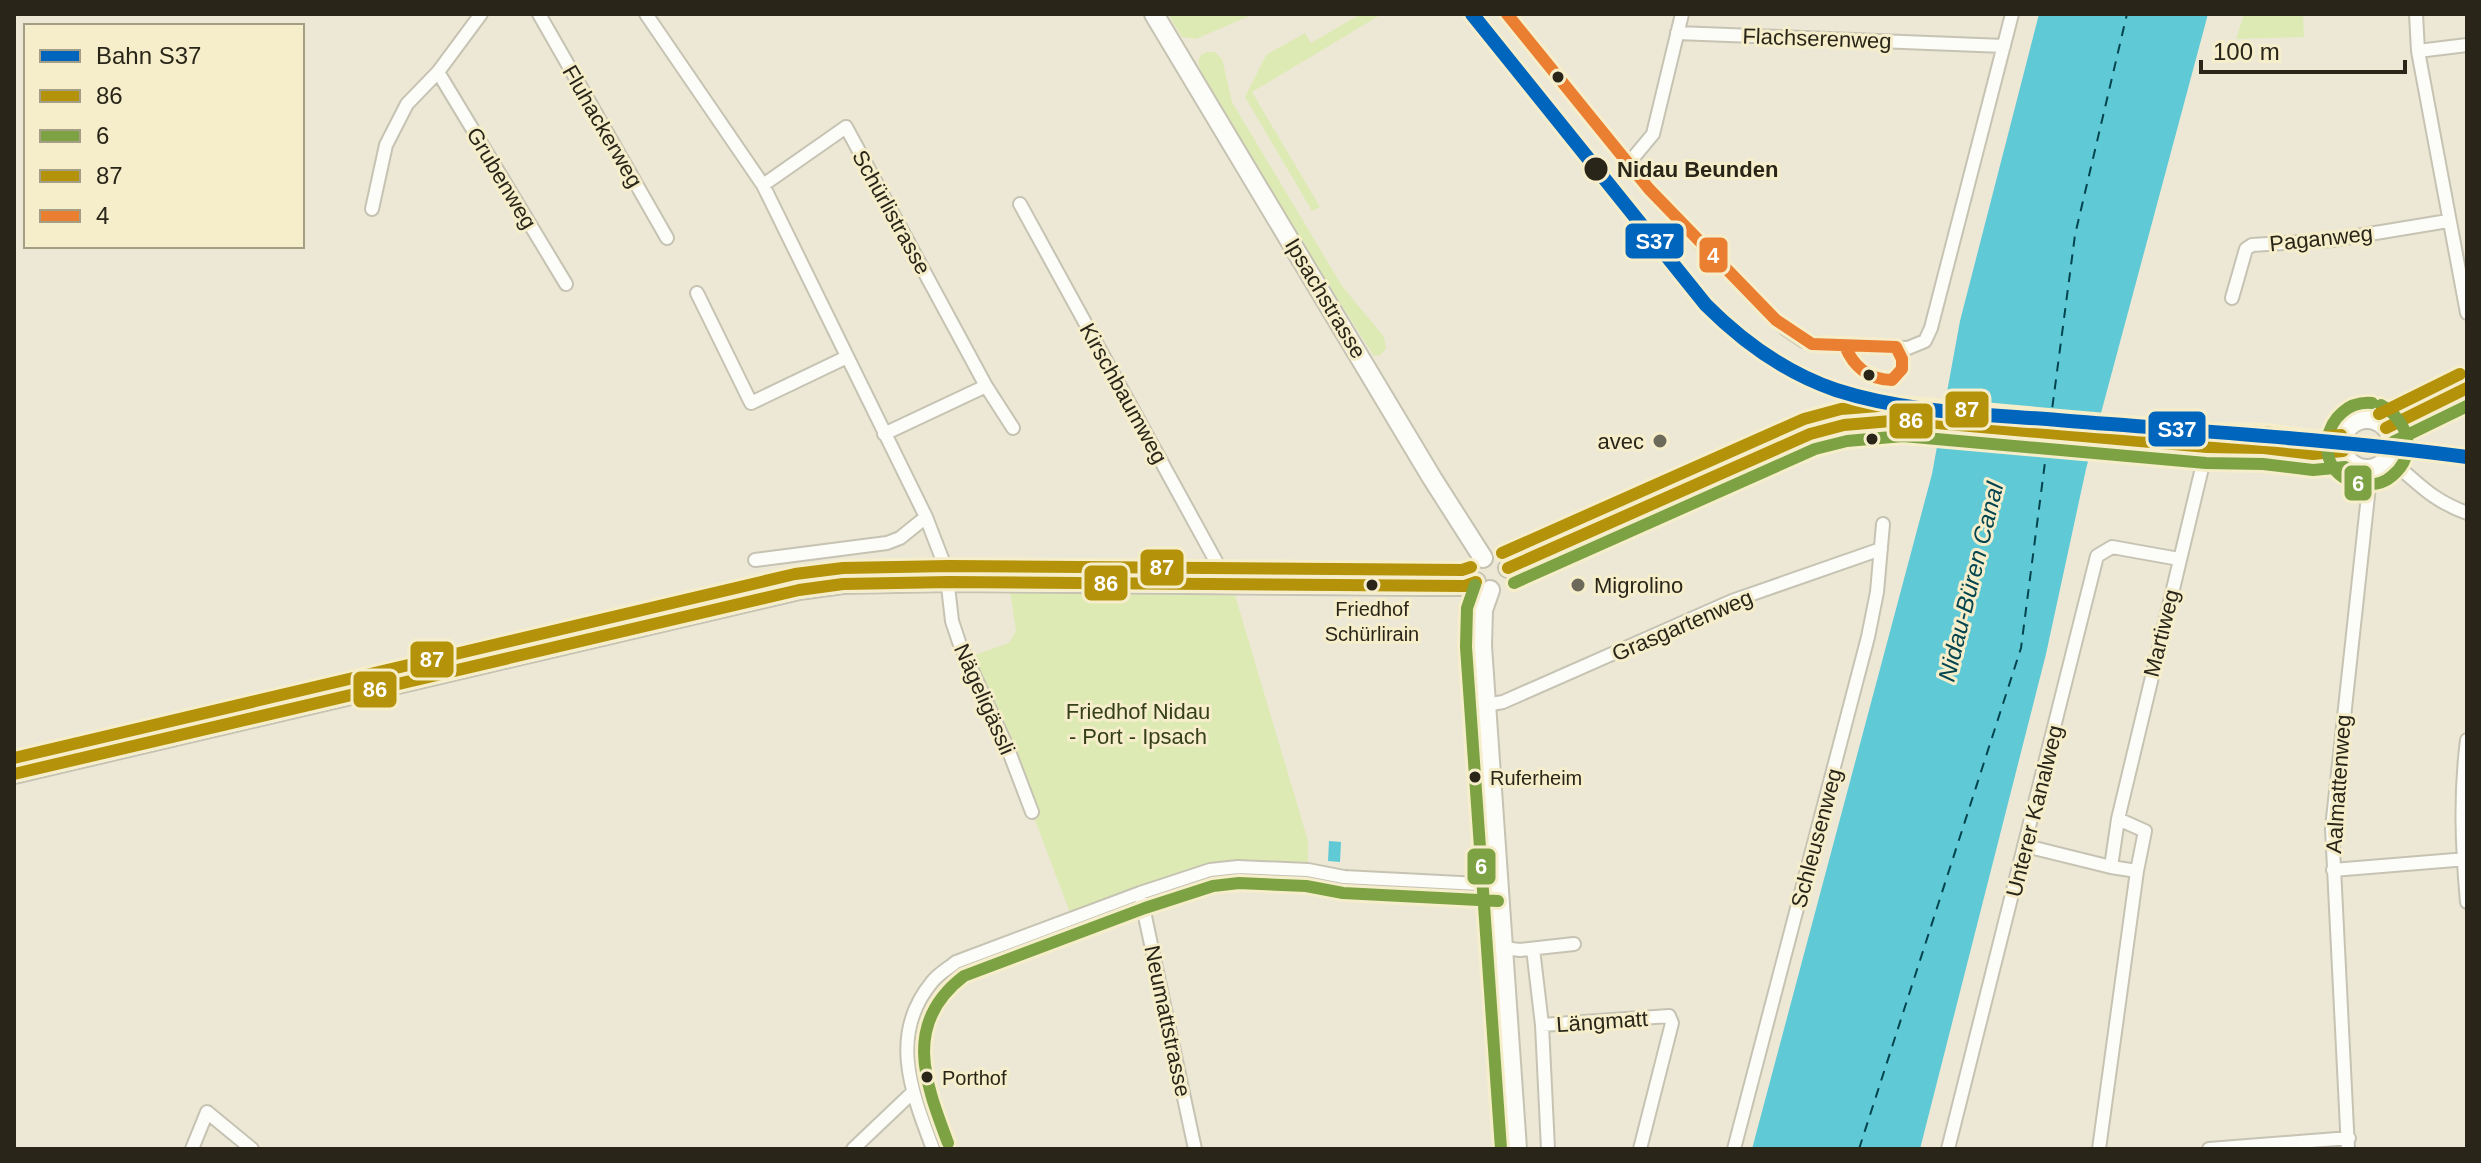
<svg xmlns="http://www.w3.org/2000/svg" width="2481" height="1163" viewBox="0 0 2481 1163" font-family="Helvetica,sans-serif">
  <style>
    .green { fill: #deeab4 }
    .water { fill: #5fc9d6 }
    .pier { fill: #ece8d5 }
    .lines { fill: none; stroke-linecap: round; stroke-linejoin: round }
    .ferry { stroke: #03444f; stroke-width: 2; stroke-dasharray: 10 8; stroke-linecap: butt }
    .street-casing { stroke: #c6c3b3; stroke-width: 16 }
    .secondary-casing { stroke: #c6c3b3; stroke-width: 22 }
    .street { stroke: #fcfcf9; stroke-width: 12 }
    .secondary { stroke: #fcfcf9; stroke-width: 18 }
    .bus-1-casing { stroke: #f6eecb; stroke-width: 18 }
    .bus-2-casing { stroke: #f6eecb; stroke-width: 18 }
    .bus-3-casing { stroke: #f6eecb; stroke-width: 18 }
    .bus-4-casing { stroke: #f6eecb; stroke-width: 18 }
    .bus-1 { stroke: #b49209; stroke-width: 12 }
    .bus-2 { stroke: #7da244; stroke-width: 12 }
    .bus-3 { stroke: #b49209; stroke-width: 12 }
    .bus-4 { stroke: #ea7e31; stroke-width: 12 }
    .rail-1-casing { stroke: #f6eecb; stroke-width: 20 }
    .rail-1 { stroke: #0065bd; stroke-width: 14 }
    .bus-dot { fill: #292619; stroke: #f6eecb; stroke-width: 3 }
    .poi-dot { fill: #6d6a5b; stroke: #f6eecb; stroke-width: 3 }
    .labels { text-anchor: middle; stroke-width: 6; stroke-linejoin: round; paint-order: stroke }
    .bus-label { font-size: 20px; fill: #292619; stroke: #f6eecb; text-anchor: start }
    .street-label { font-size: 22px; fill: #292619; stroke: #f6eecb }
    .stop-label { font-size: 22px; font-weight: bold; fill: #292619; stroke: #f6eecb; text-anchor: start }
    .poi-label { font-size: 22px; fill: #292619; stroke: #f6eecb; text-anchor: end }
    .park-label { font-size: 22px; fill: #35401a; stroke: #f6eecb }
    .water-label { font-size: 24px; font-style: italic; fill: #03444f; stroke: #f6eecb }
    .line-badge { stroke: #f6eecb; stroke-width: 3 }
    .badge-label { font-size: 22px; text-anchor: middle; font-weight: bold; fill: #fff }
  </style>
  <rect width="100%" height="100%" fill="#ece8d5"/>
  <path class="green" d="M1168 14H1254L1196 39 1182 37Z
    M1361 14H1382L1252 92 1320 207 1312 211 1245 97 1266 55 1305 33 1311 43Z
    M2244 14H2303L2304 37 2236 39Z
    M1207 52H1215L1222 59 1232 102 1342 286 1384 337 1386 349 1380 355 1374 356 1301 242 1202 77 1198 61 1201 55Z
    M1232 585 1308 841V870L1238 867 1072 918 1032 812 966 658 1009 643 1016 631 1010 591Z"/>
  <path class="water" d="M2039 14H2208L2086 469 2046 654 1920 1149H1752L1932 474 1960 321Z
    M1329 841 1341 842 1340 862 1328 861Z"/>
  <path class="pier" d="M1942 404 2103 419 2095 450 1936 435Z"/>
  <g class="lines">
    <path class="ferry" d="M2050 425 2075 235 2127 14
      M1859 1149 2021 648 2048 439"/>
    <g class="street-casing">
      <path id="street" d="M539 14 667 238
        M646 14 763 185 926 517 946 569 952 621 959 642 1008 749 1032 812
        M1507 14 1649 189 1711 255 1786 329 1804 341 1826 345 1908 348 1925 341 1931 328 2012 14
        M2416 14 2418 51 2467 313
        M1677 33 2004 46
        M2418 51 2467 45
        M438 72 566 284
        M1628 164 1653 134 1682 14
        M763 185 846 127 986 386 884 434
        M1020 204 1218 565 1219 585
        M372 209 386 145 407 104 438 72 481 14
        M697 293 751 403 847 357
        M2232 298 2246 249 2252 245 2333 240 2448 221
        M986 386 1013 428
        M2387 458C2419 482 2427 498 2467 513
        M755 560 887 543 900 538 926 517
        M1486 705 1503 702 1732 601 1881 549
        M2467 740C2460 795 2462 847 2467 902
        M2026 846 2111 867
        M2333 870 2467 859
        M2137 871 2111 867 2118 819 2207 447
        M1140 893 1195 1149
        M1503 948 1520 950 1574 944
        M1533 949 1542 1025 1548 1149
        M1542 1025 1669 1016 1672 1023 1640 1149
        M192 1149 207 1112 252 1149
        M853 1149 913 1092
        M933 1149C912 1093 888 1035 932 982 938 974 949 968 956 962L1140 893 1210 870 1238 867 1308 870 1344 877 1499 885
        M1734 1149 1868 637 1877 592 1883 524
        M1948 1149 2097 556 2112 547 2179 559
        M2099 1149 2137 871 2145 831 2118 819
        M2209 1149 2349 1138
        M2348 1149 2332 828 2371 468"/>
    </g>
    <g class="secondary-casing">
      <path id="secondary" d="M1154 14 1432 478 1483 558
        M2342 444a25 25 0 1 1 50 0a25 25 0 1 1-50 0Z
        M2386 428 2467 388
        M1508 568 1810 434 1844 425 1903 420 2207 447 2264 448 2313 454 2343 451
        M1490 590 1483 610 1482 646 1517 1149
        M14 774 799 590 843 584 949 582 1432 586H1465L1476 582"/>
    </g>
    <use href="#street" class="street"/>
    <use href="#secondary" class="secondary"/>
    <g class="bus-1-casing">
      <path id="bus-1" d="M2386 428 2467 388
        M1508 568 1810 434 1844 425 1903 420 2207 447 2264 448 2313 454 2343 451
        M14 774 799 590 843 584 949 582 1465 586 1476 582"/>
    </g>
    <g class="bus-2-casing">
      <path id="bus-2" d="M2372 403C2323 399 2308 473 2358 483 2370 486 2383 484 2392 476 2419 454 2408 420 2381 405
        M2393 442 2467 406
        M1514 583 1815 449 1847 441 1903 436 2206 463 2263 464 2313 470 2345 467
        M1475 585 1467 608 1466 647 1501 1149
        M948 1143C925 1082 902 1023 964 976L1145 908 1213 886 1239 883 1306 886 1343 893 1498 901"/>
    </g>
    <g class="bus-3-casing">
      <path id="bus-3" d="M2379 414 2460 374
        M1502 553 1804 419 1841 409 1903 404 2208 431 2264 432 2313 438 2341 435
        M14 758 795 574 843 568 949 566 1462 570 1471 567"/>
    </g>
    <g class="bus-4-casing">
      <path id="bus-4" d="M1507 14 1649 189 1776 320 1812 344 1896 347 1902 359V369L1892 380C1869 380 1853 366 1845 346"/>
    </g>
    <use href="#bus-1" class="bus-1"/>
    <use href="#bus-2" class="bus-2"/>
    <use href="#bus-3" class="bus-3"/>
    <use href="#bus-4" class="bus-4"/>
    <g class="rail-1-casing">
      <path id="rail-1" d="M1472 14 1706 305C1743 342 1786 373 1836 390 1907 413 1984 414 2058 420 2194 431 2331 439 2467 457"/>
    </g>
    <use href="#rail-1" class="rail-1"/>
  </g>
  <g class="bus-dot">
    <circle cx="1558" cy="77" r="7"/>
    <circle cx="1596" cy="169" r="13"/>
    <circle cx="1869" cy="375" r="7"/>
    <circle cx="1872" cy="439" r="7"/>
    <circle cx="1372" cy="585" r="7"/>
    <circle cx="1475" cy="777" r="7"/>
    <circle cx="927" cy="1077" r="7"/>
  </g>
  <g class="poi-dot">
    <circle cx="1660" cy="441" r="8"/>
    <circle cx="1578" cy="585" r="8"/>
  </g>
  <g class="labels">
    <g class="bus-label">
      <text x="1372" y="616" text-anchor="middle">Friedhof<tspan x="1372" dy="25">Schürlirain</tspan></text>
      <text x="1490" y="785">Ruferheim</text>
      <text x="942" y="1085">Porthof</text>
    </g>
    <g class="street-label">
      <text transform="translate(1817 38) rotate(2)" y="8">Flachserenweg</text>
      <text transform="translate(603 126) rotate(60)" y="8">Fluhackerweg</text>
      <text transform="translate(502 178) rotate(59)" y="8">Grubenweg</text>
      <text transform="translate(892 212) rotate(61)" y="8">Schürlistrasse</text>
      <text transform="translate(2321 238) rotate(-6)" y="8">Paganweg</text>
      <text transform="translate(1326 298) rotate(59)" y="8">Ipsachstrasse</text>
      <text transform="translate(1124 393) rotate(61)" y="8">Kirschbaumweg</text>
      <text transform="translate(1682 625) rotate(-23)" y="8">Grasgartenweg</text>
      <text transform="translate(2161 633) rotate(-76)" y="8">Martiweg</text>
      <text transform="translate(985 699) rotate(66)" y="8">Nägeligässli</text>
      <text transform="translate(2338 784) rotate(-86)" y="8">Aalmattenweg</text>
      <text transform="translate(2034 811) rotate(-76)" y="8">Unterer Kanalweg</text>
      <text transform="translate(1816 838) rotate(-75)" y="8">Schleusenweg</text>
      <text transform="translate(1168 1021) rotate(78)" y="8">Neumattstrasse</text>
      <text transform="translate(1602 1021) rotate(-4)" y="8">Längmatt</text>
    </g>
    <g class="stop-label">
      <text x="1617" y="177">Nidau Beunden</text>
    </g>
    <g class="poi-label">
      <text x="1644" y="449">avec</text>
      <text x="1594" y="593" text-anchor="start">Migrolino</text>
    </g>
    <g class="park-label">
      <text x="1138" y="719">Friedhof Nidau<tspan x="1138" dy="25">- Port - Ipsach</tspan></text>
    </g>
    <g class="water-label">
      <text transform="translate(1971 582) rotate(-76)" y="8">Nidau-Büren Canal</text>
    </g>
  </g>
  <g class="line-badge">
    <rect x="1624" y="222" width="61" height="38" rx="8" fill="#0065bd"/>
    <rect x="1698" y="236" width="31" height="38" rx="8" fill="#ea7e31"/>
    <rect x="1944" y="390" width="46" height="39" rx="8" fill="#b49209"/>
    <rect x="1888" y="402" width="46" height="38" rx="8" fill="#b49209"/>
    <rect x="2147" y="410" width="60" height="38" rx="8" fill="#0065bd"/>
    <rect x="2343" y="464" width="30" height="38" rx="8" fill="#7da244"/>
    <rect x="1139" y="548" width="46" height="39" rx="8" fill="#b49209"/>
    <rect x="1083" y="564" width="46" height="38" rx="8" fill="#b49209"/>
    <rect x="409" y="640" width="46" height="39" rx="8" fill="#b49209"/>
    <rect x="352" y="670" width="46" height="39" rx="8" fill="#b49209"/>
    <rect x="1466" y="847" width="31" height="39" rx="8" fill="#7da244"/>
  </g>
  <g class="badge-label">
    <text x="1655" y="249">S37</text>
    <text x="1713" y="263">4</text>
    <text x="1967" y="417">87</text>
    <text x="1911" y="428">86</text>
    <text x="2177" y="437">S37</text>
    <text x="2358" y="491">6</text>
    <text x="1162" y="575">87</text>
    <text x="1106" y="591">86</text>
    <text x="432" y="667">87</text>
    <text x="375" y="697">86</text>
    <text x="1481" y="874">6</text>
  </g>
  <rect width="2481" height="1163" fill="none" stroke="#292619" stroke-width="32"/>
  <rect x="24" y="24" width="280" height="224" fill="#f6eecb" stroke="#a49e84" stroke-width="2"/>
  <rect x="40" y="50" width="40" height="12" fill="#0065bd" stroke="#a49e84" stroke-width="2"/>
  <text x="96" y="64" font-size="24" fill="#292619">Bahn S37</text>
  <rect x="40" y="90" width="40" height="12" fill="#b49209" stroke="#a49e84" stroke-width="2"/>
  <text x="96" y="104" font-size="24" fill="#292619">86</text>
  <rect x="40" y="130" width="40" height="12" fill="#7da244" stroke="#a49e84" stroke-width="2"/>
  <text x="96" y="144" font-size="24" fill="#292619">6</text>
  <rect x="40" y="170" width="40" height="12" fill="#b49209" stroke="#a49e84" stroke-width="2"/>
  <text x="96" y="184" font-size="24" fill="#292619">87</text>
  <rect x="40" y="210" width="40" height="12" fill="#ea7e31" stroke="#a49e84" stroke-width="2"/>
  <text x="96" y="224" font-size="24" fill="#292619">4</text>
  <path d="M2201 60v12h204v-12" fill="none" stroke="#292619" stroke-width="4"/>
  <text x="2213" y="60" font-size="24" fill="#292619" stroke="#f6eecb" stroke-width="6" paint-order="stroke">100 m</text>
</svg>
